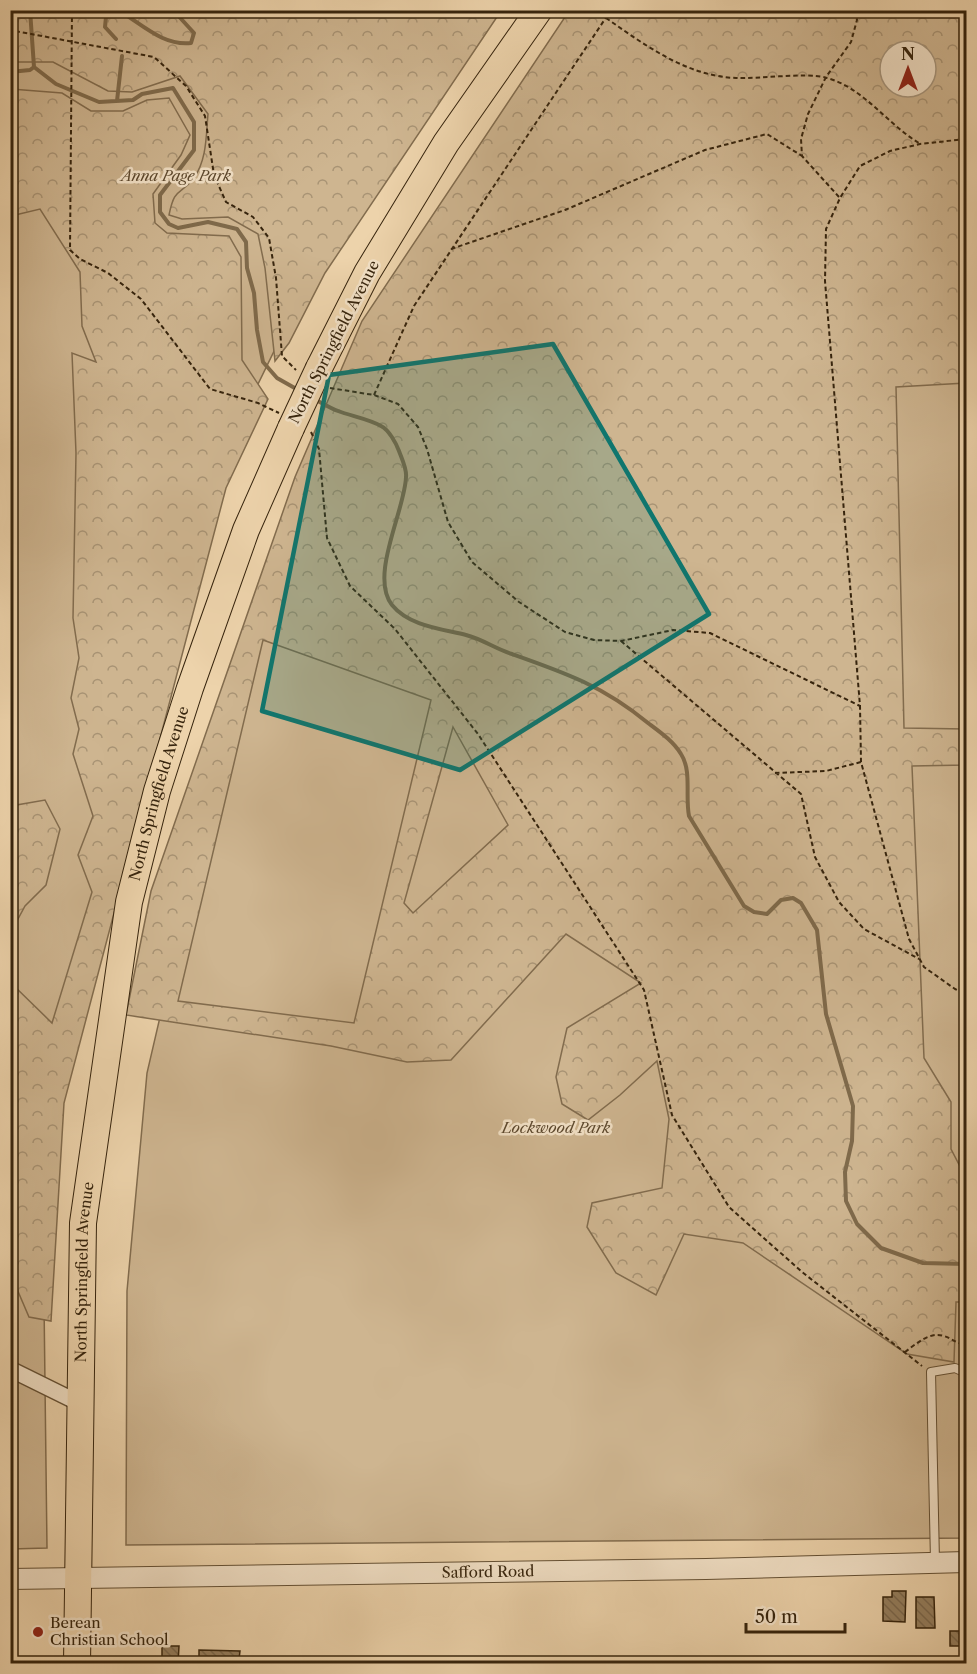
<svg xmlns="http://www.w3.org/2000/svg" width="977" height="1674" viewBox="0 0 977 1674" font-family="'Libre Caslon Text',serif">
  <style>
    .green { fill: #ceb590; stroke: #826c4e; stroke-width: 1.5; fill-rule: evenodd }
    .forest { fill: url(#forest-crowns); stroke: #826c4e; stroke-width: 1.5; fill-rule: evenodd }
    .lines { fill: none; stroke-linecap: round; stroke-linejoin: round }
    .stream { stroke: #7f6a4b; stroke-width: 4 }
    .building { fill: url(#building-back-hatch); stroke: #36240d; stroke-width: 1.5 }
    .service-casing { stroke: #645034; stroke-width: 10 }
    .minor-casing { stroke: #645034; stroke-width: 18 }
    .tertiary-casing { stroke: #645034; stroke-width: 22 }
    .primary-casing { stroke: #36240d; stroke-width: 28 }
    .path { stroke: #36240d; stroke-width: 2; stroke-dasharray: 4.5 3; stroke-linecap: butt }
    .service { stroke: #f3e2c8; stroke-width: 8 }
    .minor { stroke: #f3e2c8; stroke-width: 15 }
    .tertiary { stroke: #f3e2c8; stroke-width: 20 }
    .primary { stroke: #edd3ab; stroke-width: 26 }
    .primary-bridge-casing { stroke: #36240d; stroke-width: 28; stroke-linecap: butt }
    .primary-bridge { stroke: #edd3ab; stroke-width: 26 }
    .marked { fill: #0f766e; fill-opacity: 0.2; stroke: #0f766e; stroke-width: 4.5; stroke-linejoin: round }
    .poi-dot { fill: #8f2418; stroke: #f3e2c8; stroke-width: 2 }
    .labels { text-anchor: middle; stroke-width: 5; stroke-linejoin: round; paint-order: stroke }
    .park-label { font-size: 15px; font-style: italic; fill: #5c482e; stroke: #f3e2c8 }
    .street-label { font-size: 15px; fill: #36240d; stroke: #f3e2c8 }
    .poi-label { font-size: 15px; fill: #36240d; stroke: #f3e2c8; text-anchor: start }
  </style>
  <defs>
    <pattern id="forest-crowns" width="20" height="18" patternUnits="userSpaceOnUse" patternTransform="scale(1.5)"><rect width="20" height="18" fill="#ceb590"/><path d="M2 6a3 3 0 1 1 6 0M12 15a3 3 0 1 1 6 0" fill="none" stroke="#a89374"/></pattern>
    <pattern id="building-back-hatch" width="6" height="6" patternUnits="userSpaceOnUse" patternTransform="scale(1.5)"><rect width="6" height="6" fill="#957f5f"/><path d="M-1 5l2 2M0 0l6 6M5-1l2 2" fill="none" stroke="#7a684d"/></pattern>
  </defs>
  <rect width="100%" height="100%" fill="#edd3ab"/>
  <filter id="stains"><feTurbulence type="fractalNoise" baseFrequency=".00333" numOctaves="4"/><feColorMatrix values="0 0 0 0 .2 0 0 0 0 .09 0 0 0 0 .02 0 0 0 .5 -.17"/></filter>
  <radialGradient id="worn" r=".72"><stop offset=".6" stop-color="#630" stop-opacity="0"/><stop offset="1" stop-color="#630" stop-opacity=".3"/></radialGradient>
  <path class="green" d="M11 11H480L318 261 239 423 94 901 43 1220 47 1548 11 1549Z
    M966 11V1538L126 1545 127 1291 147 1073 243 660 403 300ZM890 51H926V87H890Z"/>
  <path class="forest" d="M10 11 11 10 501 11 325 273 289 343 275 361 265 268 258 234 228 217 182 219 169 215C175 186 179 197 194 178 207 159 206 136 208 114L180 76 132 92 108 91 53 62H11Z
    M569 11H966V383L896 387 904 728 966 729V765L912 766 924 1058 951 1102V1149L966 1178V1302H956L954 1362 907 1354 743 1243 684 1234 656 1295 616 1273 587 1227 592 1203 662 1188 669 1119 657 1061 620 1095 588 1120 562 1104 556 1077 567 1028 641 983 566 934 451 1060 407 1062 331 1046 126 1015 151 891 295 477 362 321ZM890 51H926V87H890ZM263 640 431 700 354 1023 178 1001ZM453 727 508 825 413 913 404 903Z
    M11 89 62 93 91 111H123L147 100 169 98 190 135 181 155 153 194 155 223 167 233 229 236 241 257 242 360 268 399 226 488 64 1103 51 1321 29 1317 11 1275 10 1197 13 1195 10 1183 11 983 52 1023 92 892 78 855 93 816 73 754 79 729 71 698 79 658 73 618 76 453 72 353 96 362 82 326 80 272 40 209 11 216Z
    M45 800 60 829 46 885 25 906 11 932V806Z"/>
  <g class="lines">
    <path class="stream" d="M30 10 34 67
      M116 39 105 27 106 17 123 13C145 27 165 46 191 43L194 33 173 10
      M10 72 30 70 34 67 56 84 99 102 133 100 142 94 173 88 194 122V150L160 195V212L169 224 178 228 208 222 237 229 246 242 247 268 254 293 257 330 263 362 277 378 300 391
      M117 101 122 56
      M314 399C322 403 330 408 338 411 351 416 369 419 381 426 389 430 396 443 399 451 402 459 407 469 406 477 405 510 369 576 392 605 409 626 442 629 466 635 482 639 496 649 512 654 566 673 603 686 648 723 660 732 673 741 681 754 692 771 685 796 689 816L744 906 754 912 767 914 781 900 793 898 801 903 817 930 826 1014 853 1106 852 1141 845 1172 846 1201 857 1224 881 1248 923 1263 966 1264"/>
  </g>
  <path class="building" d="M892 1591H906L905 1622 883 1621V1597H892Z
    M916 1597H934L935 1628H916Z
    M950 1631H965V1646H950Z
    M162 1646H179L178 1664H162Z
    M199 1650 240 1651 239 1659 211 1658V1664H199Z"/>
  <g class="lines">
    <g class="service-casing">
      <path id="service" d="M935 1562 931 1372 955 1368 966 1373"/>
    </g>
    <g class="minor-casing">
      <path id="minor" d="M10 1369 81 1404"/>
    </g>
    <g class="tertiary-casing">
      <g id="tertiary">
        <path id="s1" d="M10 1579 706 1569 966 1562"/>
      </g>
    </g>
    <g class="primary-casing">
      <g id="primary">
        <path d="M319 368 367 273 446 143 539 10"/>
        <path id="s2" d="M77 1664 83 1223 129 902 157 791 190 688 246 530 291 428"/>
      </g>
    </g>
    <path class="path" d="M72 10 70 250 80 259 108 273 141 299 210 389 258 403 279 413
      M606 18C645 45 686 76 736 78 760 79 807 72 827 78 864 88 887 124 919 143
      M10 26 15 31 154 57 186 86 205 116 214 175 226 202 253 217 269 238 276 278 282 356 296 370
      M966 139 920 144 890 151 860 166 840 198 826 229 825 281 860 706 861 762 909 939 924 967 955 989 966 994
      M839 197 802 156 801 139 808 114 826 77 851 42 857 20 855 10
      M451 249 565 210 705 150 767 134 802 156
      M330 388 374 395 398 404 418 427 427 449 448 522 472 562 519 602 565 632 594 640 621 641 673 630 710 633 860 706
      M374 395 414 306 611 10
      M311 432 319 449 327 538 350 586 395 629 478 734 644 990 672 1115 729 1207 802 1272 922 1366
      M621 641 801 794 815 857 839 902 864 929 919 959
      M775 773 826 771 861 762
      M905 1352C916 1344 930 1331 944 1336 953 1339 957 1344 966 1345"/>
    <use href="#service" class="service"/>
    <use href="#minor" class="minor"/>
    <use href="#tertiary" class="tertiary"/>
    <use href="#primary" class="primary"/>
    <g class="primary-bridge-casing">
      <path id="primary-bridge" d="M291 428 319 368"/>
    </g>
    <use href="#primary-bridge" class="primary-bridge"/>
  </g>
  <path class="marked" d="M553 344 709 614 460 770 262 711 329 375Z"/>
  <circle class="poi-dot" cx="38" cy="1632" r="6"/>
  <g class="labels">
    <g class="park-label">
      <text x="176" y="181">Anna Page Park</text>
      <text x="556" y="1133">Lockwood Park</text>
    </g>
    <g class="street-label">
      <text transform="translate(334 342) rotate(-63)" y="5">North Springfield Avenue</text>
      <text dy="5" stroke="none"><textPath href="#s2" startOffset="878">North Springfield Avenue</textPath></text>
      <text dy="5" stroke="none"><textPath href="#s2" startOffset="392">North Springfield Avenue</textPath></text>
      <text dy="5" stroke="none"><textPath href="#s1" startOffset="478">Safford Road</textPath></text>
    </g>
    <g class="poi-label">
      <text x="50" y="1628">Berean<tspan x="50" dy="17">Christian School</tspan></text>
    </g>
  </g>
  <rect width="977" height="1674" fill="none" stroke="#edd3ab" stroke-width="36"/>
  <rect x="12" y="12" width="953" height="1650" fill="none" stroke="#36240d" stroke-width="3"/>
  <rect x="18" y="18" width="941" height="1638" fill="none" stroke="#36240d" stroke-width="1.5"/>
  <g transform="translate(908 69)"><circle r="28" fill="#f3e2c8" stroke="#a7967d" stroke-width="1.5"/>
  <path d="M0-4.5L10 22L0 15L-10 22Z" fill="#8f2418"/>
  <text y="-9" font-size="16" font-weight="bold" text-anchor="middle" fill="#36240d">N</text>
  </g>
  <path d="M746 1623v9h99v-9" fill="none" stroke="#36240d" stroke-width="3"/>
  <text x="755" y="1623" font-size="18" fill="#36240d" stroke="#f3e2c8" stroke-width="4.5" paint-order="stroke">50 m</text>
  <rect width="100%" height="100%" filter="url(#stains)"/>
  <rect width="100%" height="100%" fill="url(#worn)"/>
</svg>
